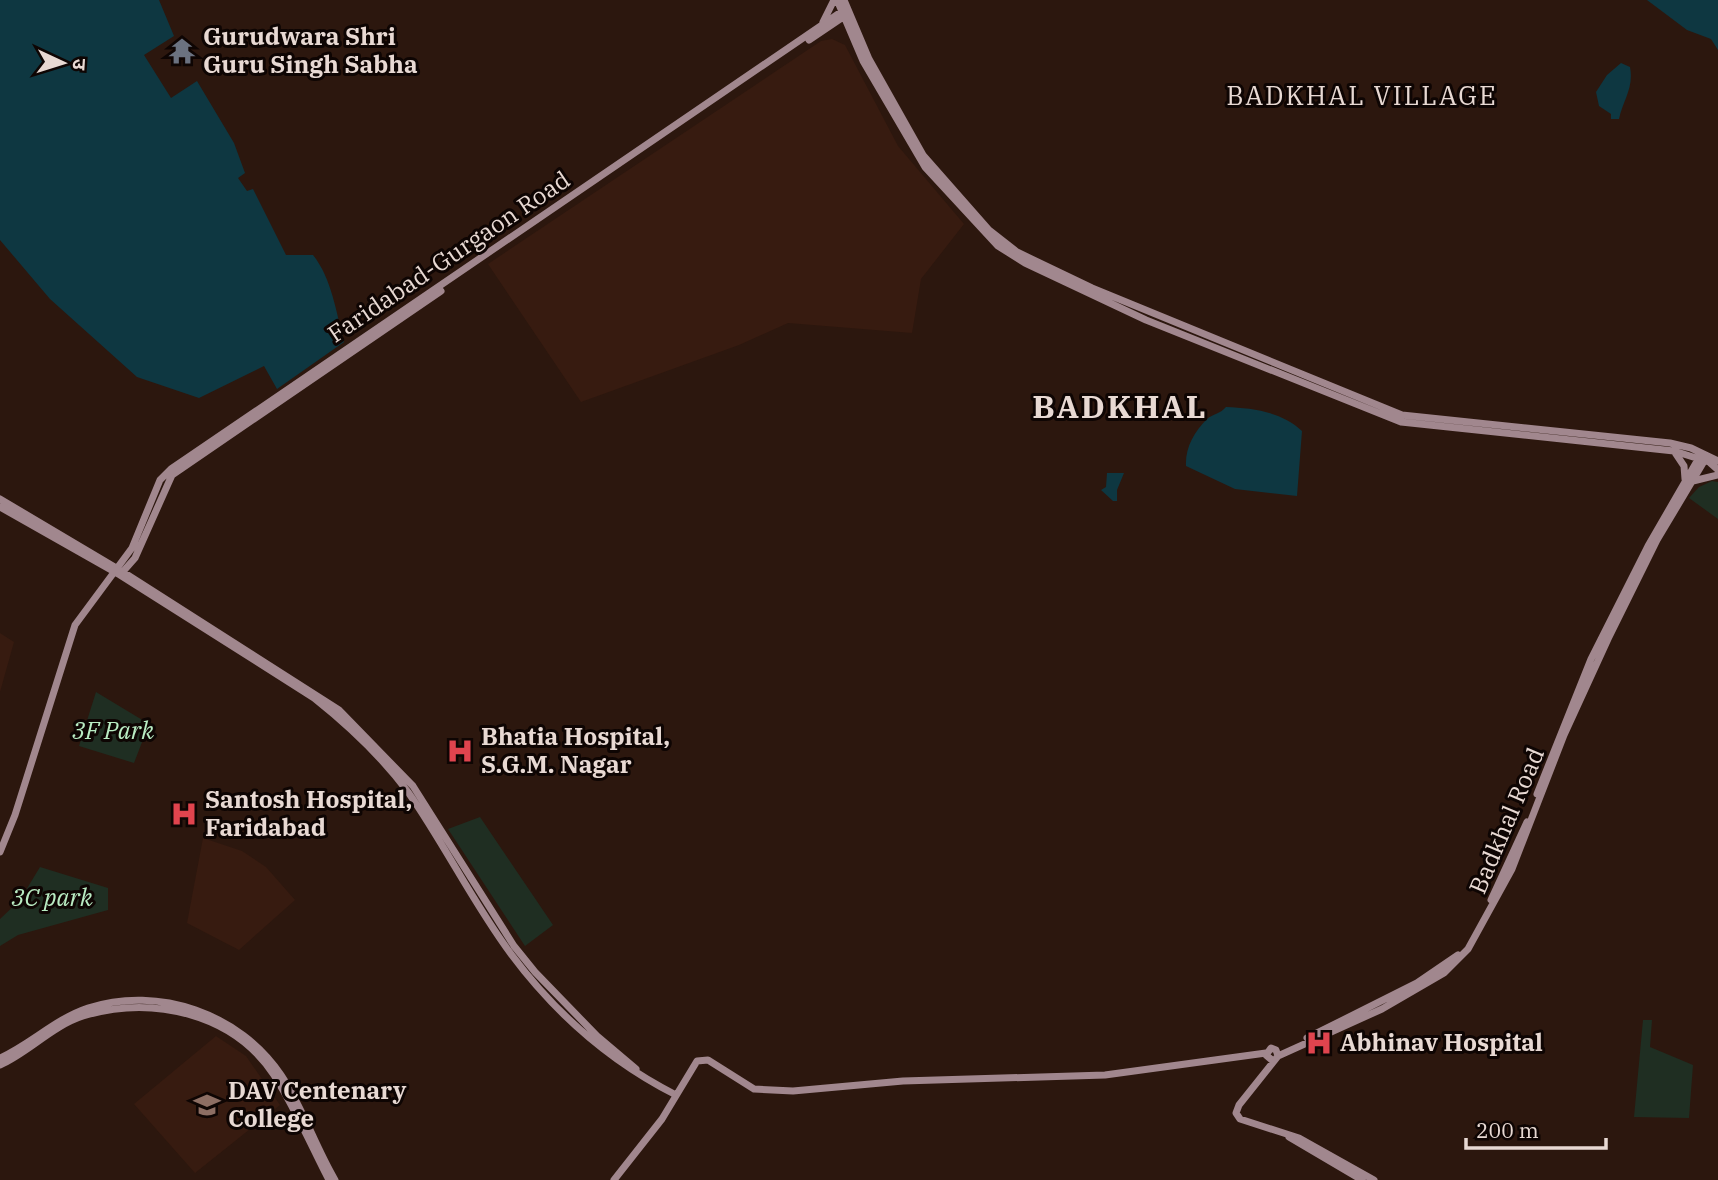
<svg xmlns="http://www.w3.org/2000/svg" width="1718" height="1180" viewBox="0 0 1718 1180" font-family="'IBM Plex Serif','Noto Sans Devanagari',serif">
  <style>
    .built { fill: #371b10 }
    .green { fill: #1f2e22 }
    .water { fill: #0e3741 }
    .lines { fill: none; stroke-linecap: round; stroke-linejoin: round }
    .secondary { stroke: #a1878e; stroke-width: 7 }
    .labels { text-anchor: middle; stroke-width: 6; stroke-linejoin: round; paint-order: stroke }
    .poi-label { font-size: 24px; font-weight: bold; fill: #e8d9d3; stroke: #0e0503; text-anchor: start }
    .street-label { font-size: 24px; fill: #e8d9d3; stroke: #0e0503 }
    .park-label { font-size: 24px; font-style: italic; fill: #b9ecc3; stroke: #0e0503 }
    .neighbourhood-label { font-size: 26px; letter-spacing: 2px; fill: #e8d9d3; stroke: #0e0503 }
    .district-label { font-size: 32px; font-weight: bold; letter-spacing: 2px; fill: #e8d9d3; stroke: #0e0503 }
  </style>
  <rect width="100%" height="100%" fill="#2c170e"/>
  <path class="built" d="M832 39 845 45 898 146 964 224 921 279 912 333 788 323 739 345 581 402 488 264 821 41Z
    M0 633 14 642 0 692Z
    M203 838 242 851 266 867 295 900 239 950 187 923Z
    M216 1036 246 1056 280 1105 195 1173 134 1104Z"/>
  <path class="green" d="M1712 481 1718 482V519L1689 498 1699 487Z
    M96 692 149 724 134 763 79 746Z
    M480 817 553 925 525 946 448 829Z
    M40 867 108 888V910L18 935 0 946V919L20 900Z
    M1643 1020H1652L1650 1047 1693 1065 1689 1118 1634 1117Z"/>
  <path class="water" d="M0 0H159L174 36 144 55 171 98 197 81 234 143 245 173 238 178 247 191 253 189 286 255H313C332 279 336 312 344 342L277 389 264 366 199 398 137 377 50 299 0 240Z
    M1647 0H1718V50L1711 39 1687 30Z
    M1621 63 1630 67C1634 88 1623 100 1619 119H1611V114L1599 106 1596 92 1607 75Z
    M1226 407C1253 408 1282 412 1302 431L1297 496 1235 489 1186 466C1185 448 1194 432 1207 419 1213 414 1220 414 1226 407Z
    M1107 473H1124L1117 490V501H1113L1101 490 1106 487Z"/>
  <g class="lines">
    <path class="secondary" d="M837 0 863 61 925 167 998 246 1025 263 1146 320 1401 422 1674 451 1709 462 1718 470
      M844 0 869 59 923 155 989 230 1017 252 1092 288 1402 415 1670 443 1691 448 1718 461
      M823 22 834 0
      M809 40 846 15
      M1674 451 1684 466 1685 479
      M1693 481 1718 475
      M0 499 123 572 339 710 413 786 514 946 535 972 597 1036 636 1069
      M0 507 120 575 314 698C348 725 382 757 408 792 445 845 473 903 511 954 555 1013 611 1062 676 1095
      M120 575 135 558 172 475 441 291
      M1537 794 1591 659 1648 546 1700 456
      M0 852 15 815 75 625 132 548 160 480 171 469 847 8
      M1491 900 1527 822
      M1307 1038 1417 983 1458 955
      M1278 1056 1382 1009 1444 973 1468 949 1512 869 1564 735 1608 639 1657 540 1706 458
      M0 1058C31 1044 55 1019 88 1008 159 985 240 1014 281 1075 303 1108 315 1146 335 1180
      M1273 1061 1266 1055 1271 1048 1276 1050 1278 1056 1239 1105 1236 1113 1240 1119 1299 1138 1374 1180
      M0 1065C29 1052 52 1026 83 1016 152 995 233 1013 274 1075 295 1108 311 1145 329 1180
      M1289 1137 1362 1180
      M614 1180 662 1119 697 1061 708 1060 754 1089 793 1091 903 1081 1105 1075 1266 1053"/>
  </g>
  <defs>
    <g id="temple-bare" transform="scale(2.1)"><path d="M0-6L5-2H3V0L6.5 2.5H4V6H1.5V3h-3V6H-4V2.5H-6.5L-3 0V-2H-5Z" fill="#6b7280" stroke="#0e0503" stroke-width="2.5" paint-order="stroke"/></g>
    <g id="hospital-bare" transform="scale(2.1)"><path d="M-5-5h3v3.5h4V-5h3V5h-3V1.5h-4V5h-3Z" fill="#e0444e" stroke="#0e0503" stroke-width="2.5" paint-order="stroke"/></g>
    <g id="university-bare" transform="scale(2.1)"><path d="M0-5L7-2L0 1L-7-2ZM-4 1L0 2.5L4 1V4Q0 6-4 4Z" fill="#8d6e63" stroke="#0e0503" stroke-width="2.5" paint-order="stroke"/></g>
  </defs>
  <g fill-rule="evenodd">
    <use href="#temple-bare" x="182" y="51"/>
    <use href="#hospital-bare" x="460" y="751"/>
    <use href="#hospital-bare" x="184" y="814"/>
    <use href="#hospital-bare" x="1319" y="1043"/>
    <use href="#university-bare" x="207" y="1105"/>
  </g>
  <g class="labels">
    <g class="poi-label">
      <text x="203" y="45">Gurudwara Shri<tspan x="203" dy="28">Guru Singh Sabha</tspan></text>
      <text x="481" y="745">Bhatia Hospital,<tspan x="481" dy="28">S.G.M. Nagar</tspan></text>
      <text x="205" y="808">Santosh Hospital,<tspan x="205" dy="28">Faridabad</tspan></text>
      <text x="1340" y="1051">Abhinav Hospital</text>
      <text x="228" y="1099">DAV Centenary<tspan x="228" dy="28">College</tspan></text>
    </g>
    <g class="street-label">
      <text transform="translate(449 257) rotate(-34)" y="8">Faridabad-Gurgaon Road</text>
      <text transform="translate(1507 821) rotate(-67)" y="8">Badkhal Road</text>
    </g>
    <g class="park-label">
      <text x="113" y="739">3F Park</text>
      <text x="52" y="906">3C park</text>
    </g>
    <g class="neighbourhood-label">
      <text x="1362" y="105">BADKHAL VILLAGE</text>
    </g>
    <g class="district-label">
      <text x="1120" y="418">BADKHAL</text>
    </g>
  </g>
  <g transform="translate(63 63) rotate(94)" stroke="#0e0503" stroke-width="5" paint-order="stroke">
  <path d="M0-5L12 26L0 18L-12 26Z" fill="#e8d9d3"/>
  <text y="-10" font-size="19" font-weight="bold" text-anchor="middle" fill="#e8d9d3">उ</text>
  </g>
  <path d="M1466 1138v10h140v-10" fill="none" stroke="#e8d9d3" stroke-width="3.5"/>
  <text x="1476" y="1138" font-size="21" fill="#e8d9d3" stroke="#0e0503" stroke-width="5" paint-order="stroke">200 m</text>
</svg>
